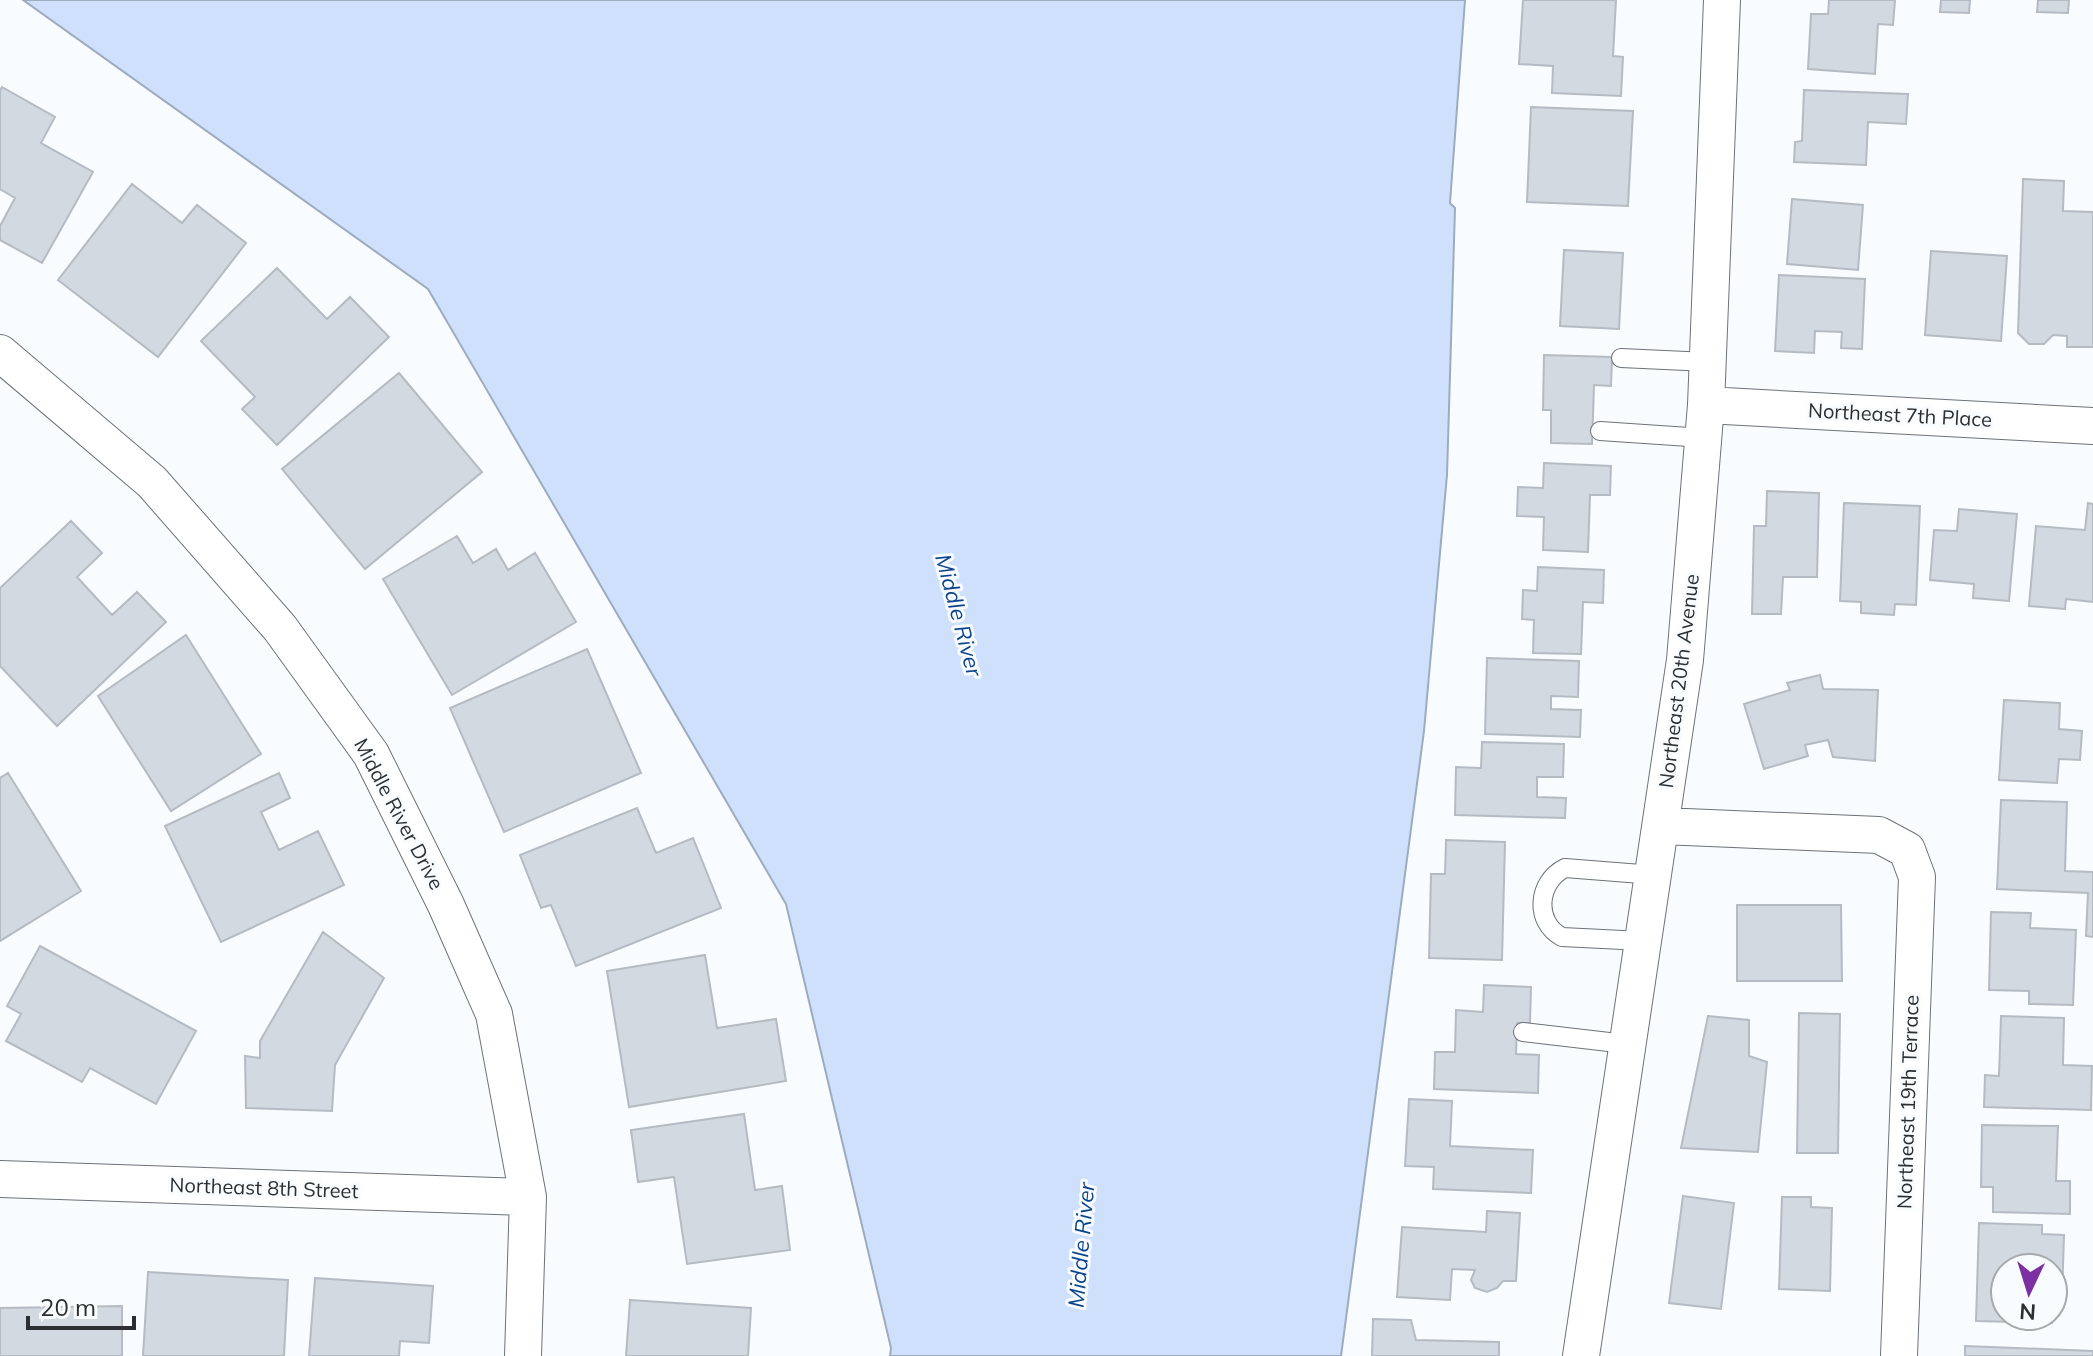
<svg xmlns="http://www.w3.org/2000/svg" width="2093" height="1356" viewBox="0 0 2093 1356" font-family="Mulish,sans-serif">
  <style>
    .water { fill: #cee0fc; stroke: #9dabbf; stroke-width: 2 }
    .building { fill: #d2d9e0; stroke: #b4bbc2; stroke-width: 2 }
    .lines { fill: none; stroke-linecap: round; stroke-linejoin: round }
    .lane-casing { stroke: #6c7279; stroke-width: 20 }
    .street-casing { stroke: #6c7279; stroke-width: 38 }
    .lane { stroke: #fff; stroke-width: 18 }
    .street { stroke: #fff; stroke-width: 36 }
    .labels { text-anchor: middle; stroke-width: 6; stroke-linejoin: round; paint-order: stroke }
    .street-label { font-size: 20px; fill: #2c2f32; stroke: #f9fcff }
    .water-label { font-size: 22px; font-style: italic; fill: #0b438f; stroke: #f9fcff }
  </style>
  <rect width="100%" height="100%" fill="#f9fcff"/>
  <path class="water" d="M23 0H1465L1450 203 1455 208 1447 475 1424 731 1341 1356H890L891 1348 786 904 428 289Z"/>
  <path class="building" d="M1523 0H1616L1613 56 1623 57 1621 96 1552 93 1553 66 1519 64Z
    M1829 0H1895L1893 25 1878 24 1875 74 1808 69 1811 14H1828Z
    M1941 0H1970L1969 13 1940 12Z
    M2038 0H2069L2068 13 2037 12Z
    M2 87 55 117 41 143 93 172 42 263 0 240V226L15 198 0 189V91Z
    M1804 90 1908 94 1906 124 1868 122 1866 165 1794 162 1795 142 1802 141Z
    M1531 107 1633 111 1628 206 1527 202Z
    M2023 179 2064 181 2063 211 2093 212V347H2067V336L2053 335 2044 344H2029L2018 333Z
    M132 184 182 223 197 205 246 243 158 357 58 280Z
    M1792 199 1863 205 1858 270 1787 264Z
    M1564 250 1623 253 1619 329 1560 326Z
    M1931 251 2007 256 2001 341 1925 335Z
    M277 268 327 319 350 297 389 337 277 445 242 409 255 397 201 341Z
    M1779 275 1865 279 1862 349 1841 348 1842 332 1815 331 1814 353 1775 351Z
    M1544 355 1612 357 1611 386 1594 385 1592 444 1551 443V410H1543Z
    M399 373 482 472 365 569 282 469Z
    M1544 463 1611 466 1610 495H1590L1588 552 1543 550 1544 517 1517 516 1518 487 1543 488Z
    M1767 491 1819 493 1817 577H1783L1781 614H1752L1754 526H1766Z
    M1844 503 1920 506 1916 605 1895 604 1894 615 1861 613V602L1840 601Z
    M2088 503 2093 504V602L2066 599 2065 609 2029 606 2036 526 2085 530Z
    M1959 509 2017 514 2009 601 1973 598 1974 584 1930 580 1934 530 1957 531Z
    M71 521 102 553 77 577 112 615 137 592 166 622 57 726 0 666V588Z
    M457 536 473 563 496 549 508 570 535 553 576 622 452 695 383 579Z
    M1538 567 1604 570 1603 603 1583 602 1581 654 1533 653 1534 620 1522 619 1523 590 1537 591Z
    M186 635 261 754 171 811 98 696Z
    M587 649 641 773 504 832 450 708Z
    M1487 658 1579 661 1578 697 1551 696V709L1581 710 1580 737 1485 734Z
    M1820 675 1823 689 1878 690 1875 761 1833 757 1828 740 1805 745 1808 756 1764 769 1744 704 1790 690 1787 683Z
    M2004 700 2060 703 2059 729 2082 731 2080 760 2059 759 2057 783 1999 780Z
    M1482 742 1564 744 1563 777H1537V797L1566 798 1565 818 1455 815 1456 767 1481 768Z
    M8 773 81 891 0 941V778Z
    M279 773 290 798 261 812 279 850 318 831 344 885 221 942 165 826Z
    M2001 800 2067 802 2065 871 2093 872V937L2086 936 2088 893 1997 889Z
    M637 808 656 853 693 838 721 908 576 966 551 905 541 908 520 855Z
    M1446 840 1505 842 1502 960 1429 958 1431 874H1445Z
    M1737 905H1841L1842 981H1737Z
    M1991 912 2031 913 2030 928 2076 930 2073 1005 2029 1004V991L1989 990Z
    M323 932 384 978 335 1065 332 1111 246 1108 245 1056 260 1058V1041Z
    M40 946 196 1031 156 1104 90 1068 82 1082 6 1041 21 1014 7 1006Z
    M705 955 717 1028 776 1019 786 1081 629 1107 607 971Z
    M1484 985 1531 987 1530 1023H1517L1516 1054 1539 1055 1538 1093 1434 1089 1435 1052H1455L1456 1010 1483 1012Z
    M1799 1013 1840 1014 1838 1153H1797Z
    M1708 1016 1749 1020V1056L1767 1062 1758 1152 1681 1148Z
    M2001 1016 2064 1018 2063 1065 2092 1066 2091 1110 1984 1107 1985 1075 1999 1076Z
    M1409 1099 1452 1101 1450 1146 1533 1150 1531 1193 1433 1189 1434 1167 1405 1166Z
    M744 1114 755 1190 782 1186 790 1250 687 1264 674 1177 638 1182 631 1130Z
    M1982 1125 2058 1126 2056 1181H2070V1214L1993 1212V1187H1981Z
    M1683 1196 1734 1203 1721 1309 1669 1303Z
    M1782 1197H1811V1207L1832 1208 1830 1291 1779 1289Z
    M1487 1211 1520 1213 1516 1281H1503L1497 1288 1487 1292 1475 1288 1471 1280 1475 1270 1452 1269 1450 1300 1397 1297 1402 1227 1486 1232Z
    M1979 1223 2042 1225V1234L2064 1235 2062 1298H2053V1268H2005V1316H2052V1323L1976 1321Z
    M148 1272 288 1280 284 1356H143Z
    M315 1278 433 1286 429 1343 400 1341 399 1356H309Z
    M630 1300 751 1308 748 1356H626Z
    M122 1306V1356H0V1308Z
    M1373 1319 1411 1320 1416 1340 1499 1342V1356H1372Z
    M1965 1346 2093 1351V1356H1965Z"/>
  <g class="lines">
    <g class="lane-casing">
      <path id="lane" d="M1621 358 1708 362
        M1600 431 1704 438
        M1643 941 1562 937C1534 922 1537 882 1565 868L1654 875
        M1523 1032 1626 1044"/>
    </g>
    <g class="street-casing">
      <path id="street" d="M0 353 152 482 280 628 371 754 446 905 494 1014 528 1197 523 1356
        M1706 405 2093 426
        M1662 826 1879 835 1907 850 1917 877 1899 1356
        M0 1179 528 1197
        M1581 1356 1685 660 1706 405 1722 0"/>
    </g>
    <use href="#lane" class="lane"/>
    <use href="#street" class="street"/>
  </g>
  <g class="labels">
    <g class="street-label">
      <text transform="translate(1900 415) rotate(3)" y="7">Northeast 7th Place</text>
      <text transform="translate(1679 681) rotate(-83)" y="7">Northeast 20th Avenue</text>
      <text transform="translate(399 814) rotate(62)" y="7">Middle River Drive</text>
      <text transform="translate(1908 1102) rotate(-88)" y="7">Northeast 19th Terrace</text>
      <text transform="translate(264 1188) rotate(2)" y="7">Northeast 8th Street</text>
    </g>
    <g class="water-label">
      <text transform="translate(959 615) rotate(75)" y="8">Middle River</text>
      <text transform="translate(1081 1245) rotate(-85)" y="8">Middle River</text>
    </g>
  </g>
  <g transform="translate(2029 1292) rotate(184)"><circle r="38" fill="#f9fcff" stroke="#a7aaad" stroke-width="2"/>
  <path d="M0-6L14 30L0 20L-14 30Z" fill="#7d30a1"/>
  <text y="-12" font-size="22" font-weight="bold" text-anchor="middle" fill="#2c2f32">N</text>
  </g>
  <path d="M28 1316v12h106v-12" fill="none" stroke="#2c2f32" stroke-width="4"/>
  <text x="40" y="1316" font-size="24" fill="#2c2f32" stroke="#f9fcff" stroke-width="6" paint-order="stroke">20 m</text>
</svg>
